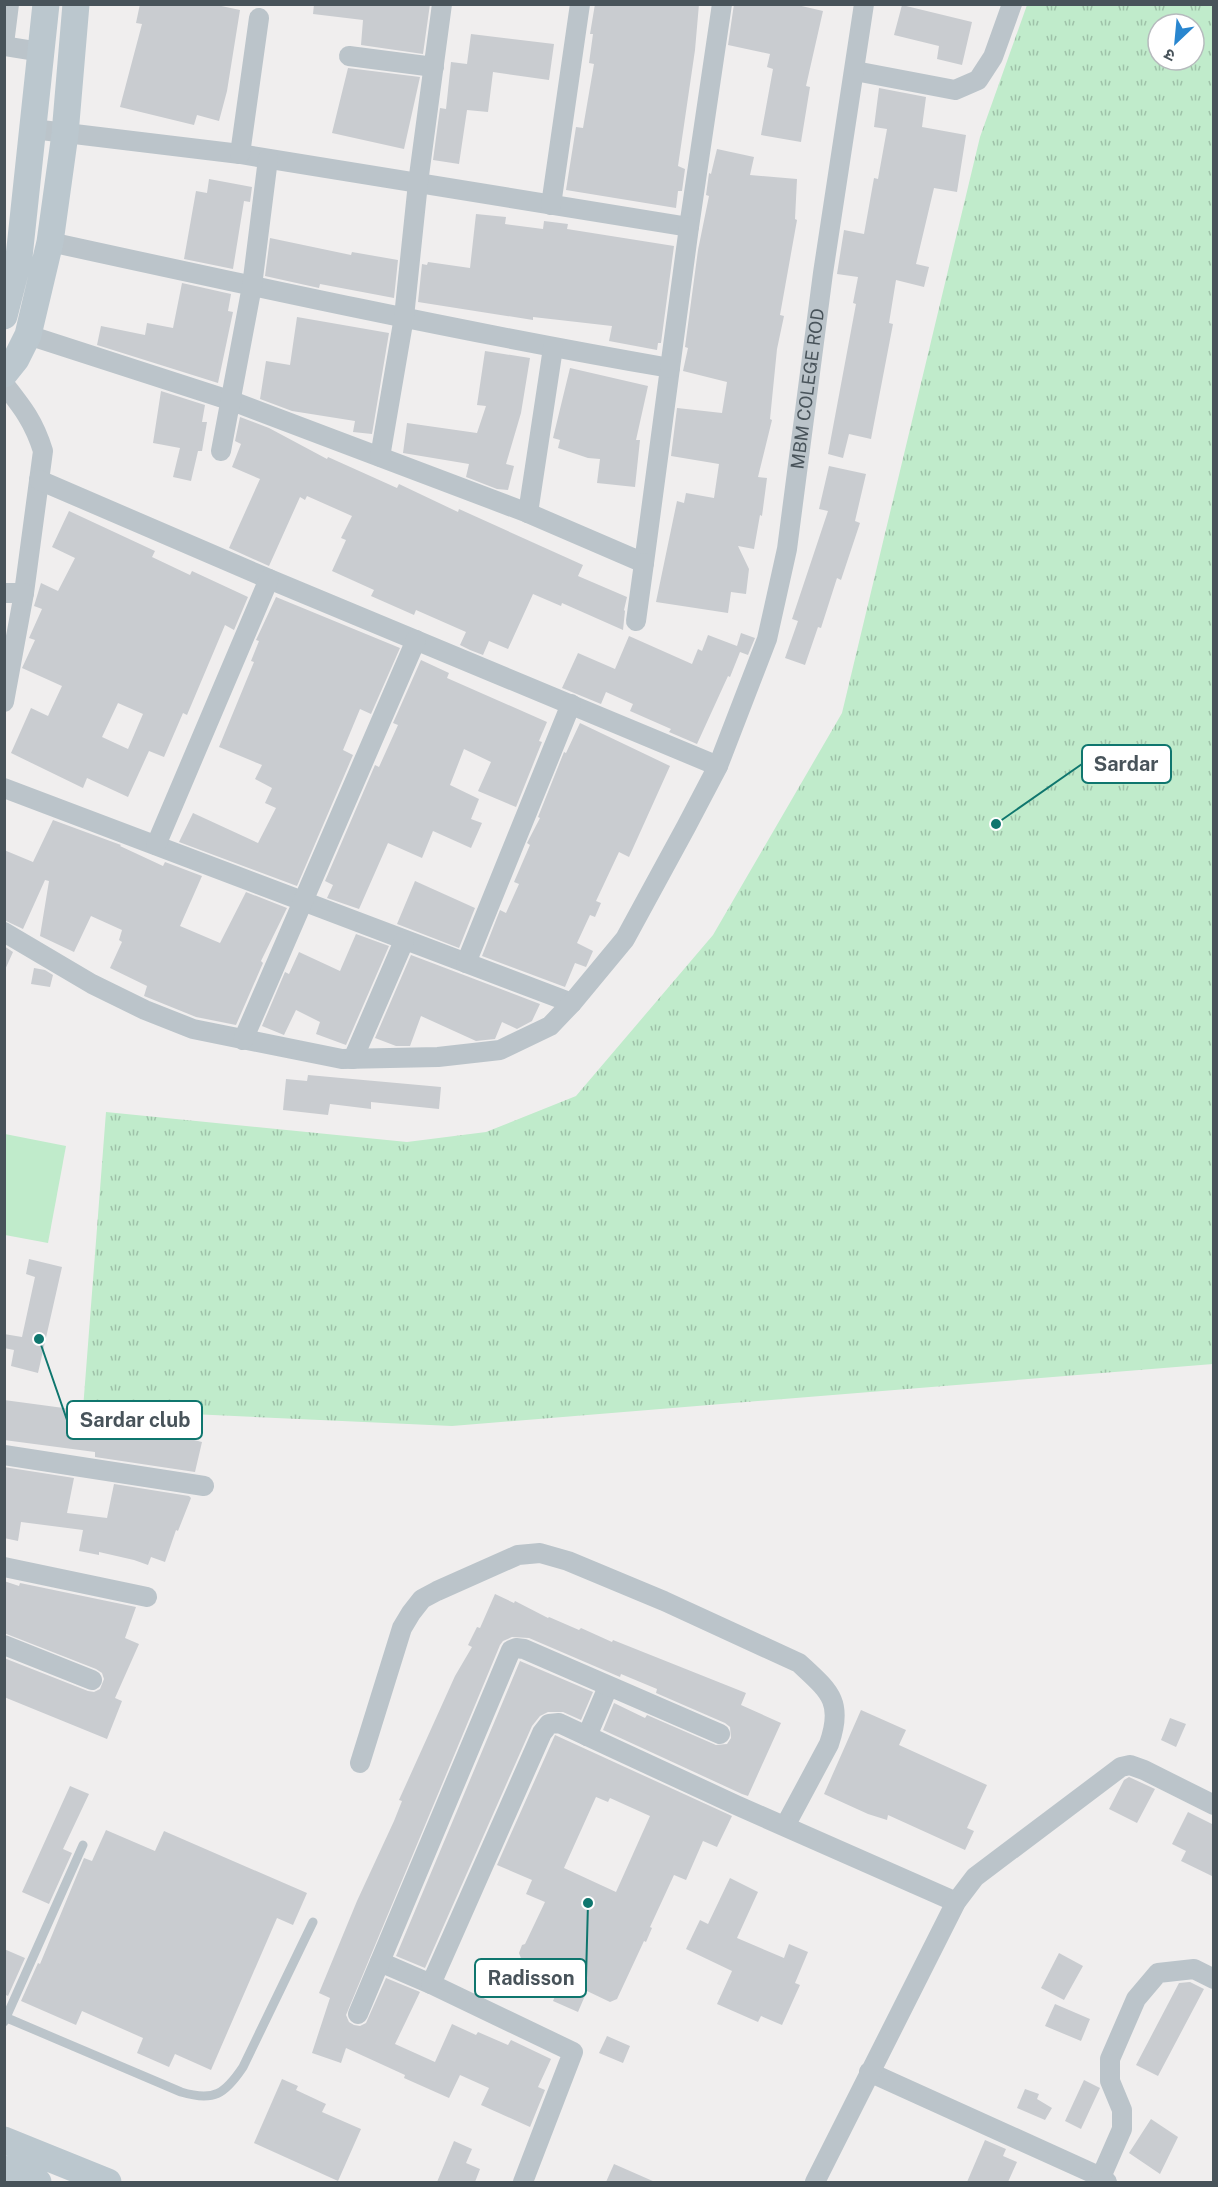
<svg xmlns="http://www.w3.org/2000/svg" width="1218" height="2187" viewBox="0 0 1218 2187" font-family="'Public Sans','Noto Sans Devanagari',sans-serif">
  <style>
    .grass { fill: url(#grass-tufts); fill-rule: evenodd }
    .pitch { fill: #c0ebcb }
    .building { fill: #c9ccd0; fill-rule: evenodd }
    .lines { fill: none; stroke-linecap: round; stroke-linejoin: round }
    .lane { stroke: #bbc4ca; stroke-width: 9 }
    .street { stroke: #bbc4ca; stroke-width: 20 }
    .secondary { stroke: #bbc7ce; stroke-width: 27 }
    .labels { text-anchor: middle; stroke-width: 4.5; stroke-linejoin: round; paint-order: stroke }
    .street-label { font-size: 18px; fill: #48535a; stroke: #fff }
    .leader { fill: none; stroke: #0f766e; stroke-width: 2 }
    .callout-dot { fill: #0f766e; stroke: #fff; stroke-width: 2 }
    .callout { fill: #fff; stroke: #0f766e; stroke-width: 2 }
    .callout-label { font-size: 20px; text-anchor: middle; font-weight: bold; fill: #48535a }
  </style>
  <defs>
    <pattern id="grass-tufts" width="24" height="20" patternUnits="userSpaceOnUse" patternTransform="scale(1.5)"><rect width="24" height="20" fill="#c0ebcb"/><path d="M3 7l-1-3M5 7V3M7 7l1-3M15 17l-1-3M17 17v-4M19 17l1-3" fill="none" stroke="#9ec1a8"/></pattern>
  </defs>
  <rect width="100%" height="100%" fill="#f0eeee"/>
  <path class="grass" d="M1027 5H1213V1364L452 1426 83 1409 106 1112 407 1142 486 1132 576 1096 713 935 842 713 980 137ZM1158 24H1194V60H1158Z"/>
  <path class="pitch" d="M5 1134 66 1146 48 1243 5 1235Z"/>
  <path class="building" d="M140 4H212L240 10 227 91 219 121 197 115 194 125 120 107 142 24 136 23Z
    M314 4H430L423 54 361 45 363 20 313 14Z
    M595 4H699L695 50 678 166 685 169 682 191H678L676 208 566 190 576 127 583 128 594 64 589 63 593 34H590Z
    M734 4H793L823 11 806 86 810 87 801 142 761 135 773 69 767 67 770 54 728 45Z
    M902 5 972 22 962 65 937 59 939 46 894 35Z
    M471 34 554 44 549 80 493 72 488 112 467 110 459 164 433 160 440 108 446 109 451 62 467 64Z
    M348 68 420 77 404 149 332 133Z
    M879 88 926 97 922 127 966 135 957 192 934 188 916 264 929 267 924 287 896 280 889 323 893 324 871 439 849 434 843 458 828 454 856 304 853 303 858 277 837 274 844 230 864 234 874 178 878 179 887 129 874 127Z
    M717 149 754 157 750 175 797 179 795 219 797 220 780 315 784 316 777 349 770 419 772 420 758 477 767 478 762 516 760 515 754 549 738 546 749 569 746 594 731 592 728 613 656 602 677 501 684 503 686 493 714 498 719 464 671 456 677 408 722 413 727 382 683 371 688 348 685 347 698 250 709 196 706 195 709 173 711 174Z
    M209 179 252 187 250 202 244 201 233 269 184 259 196 191 207 193Z
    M476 214 506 217 505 224 543 229 544 221 568 224 567 229 674 246 661 343H658L657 350 609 341 612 326 533 317V320L418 302 422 264 427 265 428 262 470 268Z
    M270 238 351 255 352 252 398 260 394 298 320 284 319 288 265 276Z
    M182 283 231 294 228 311 233 312 218 383 97 345 101 326 145 335 147 323 173 328Z
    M297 317 389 333 372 434 353 432 355 421 292 411 260 399 266 361 290 365Z
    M485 351 530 358 521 413 506 464 514 466 508 490 497 489 466 477 469 464 403 453 407 423 477 433 486 406 477 405Z
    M570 368 648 386 636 440H640L635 487 597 483 600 459 588 458 558 448 560 440 553 438Z
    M161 391 205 405 202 422H207L202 451H198L191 481 173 477 180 448 153 443Z
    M240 417 269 428 327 459 328 457 397 488 399 484 458 512 459 509 583 565 578 576 627 597 624 610 625 611 623 630 562 603 561 606 533 594 508 649 489 641 483 655 470 650 460 645 466 632 416 610 414 615 371 596 374 590 332 571 346 540 341 538 352 516 307 496 305 500 300 497 269 566 229 548 260 479 232 467 241 444 235 441Z
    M829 466 866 474 855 521 860 523 841 580 837 578 821 628 818 627 805 665 785 658 798 621 792 619 828 511 819 509Z
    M69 511 155 551 152 557 190 575 192 571 248 597 234 630 225 625 187 715 183 713 164 757 149 751 128 797 87 778 83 788 11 753 31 708 48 716 62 686 22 668 35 640 29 638 42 609 34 606 41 583 58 591 75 558 52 547ZM118 703 143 714 128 749 102 737Z
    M276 597 400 648 371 714 360 709 343 750 353 755 297 886 179 842 193 813 258 843 276 808 265 803 272 788 255 779 262 765 219 747 254 662 251 661 259 641 256 640Z
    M741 633 755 638 748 655 740 652 730 677 728 676 697 744 669 732 671 729 630 711 633 704 606 692 601 704 562 688 578 653 615 669 629 636 692 664 698 649 702 651 708 635 737 646Z
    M421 660 449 673 447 678 547 722 539 741 542 742 516 807 478 791 491 762 464 749 450 785 479 799 471 819 482 823 471 848 433 831 422 858 388 843 359 909 327 898 333 885 325 881 375 765 379 767 398 725 393 723Z
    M580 723 670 766 629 857 619 852 596 901 601 903 595 917 590 915 577 943 593 951 586 967 575 963 565 987 482 956 500 910 506 913 519 884 514 882 530 845 527 843 540 818 538 817 564 752 566 753Z
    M53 820 121 845 120 846 163 866 165 862 202 876 180 926 220 943 246 892 287 908 261 961 263 963 236 1025 196 1017 144 996 147 986 110 968 122 942 119 940 122 930 91 916 74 952 40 936 49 881 45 880 23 929 4 920V850L33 862Z
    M415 881 475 908 459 948 397 924Z
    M356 934 389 946 346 1045 316 1034 320 1022 296 1010 284 1035 262 1026 285 972 289 974 299 952 340 971Z
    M4 946 13 952 4 972Z
    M411 955 540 1004 532 1021 517 1029 502 1022 495 1039 476 1041 421 1016 410 1046H396L375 1038Z
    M34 968 45 970 53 975 50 987 31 984Z
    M308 1075 441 1087 439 1109 371 1102V1109L330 1104 328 1115 283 1110 286 1079 307 1081Z
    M29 1259 62 1267 38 1373 11 1366 14 1350 4 1348V1334L22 1337 35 1277 26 1274Z
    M4 1400 86 1411 84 1425 165 1437 166 1433 202 1442 195 1472 95 1457V1452L4 1440Z
    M4 1467 74 1478 67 1513 107 1518 114 1484 189 1496 191 1498 178 1531 176 1530 165 1562 151 1557 148 1565 134 1560 99 1552V1555L79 1551 83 1530 21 1522 18 1541 4 1538Z
    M4 1581 19 1586 20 1583 136 1607 125 1638 139 1644 115 1698 122 1701 107 1739 4 1697V1658L88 1691 94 1692 100 1689 104 1679 102 1673 96 1669 4 1633Z
    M495 1594 514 1603 515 1601 548 1618 549 1617 579 1630 581 1628 612 1642 613 1640 746 1693 741 1705 781 1723 748 1796 742 1794 603 1730 614 1703 645 1718 647 1715 716 1745 727 1744 731 1738 730 1727 725 1723 656 1693 657 1689 621 1674 620 1677 529 1638 512 1637 503 1641 500 1645 346 2015 349 2022 354 2025 360 2026 366 2023 386 1978 420 1992 395 2044 435 2062 452 2024 476 2035 478 2032 508 2045 511 2040 551 2059 538 2087 545 2090 530 2127 481 2105 489 2088 460 2075 449 2098 404 2078 405 2075 346 2048 341 2063 312 2053 330 1998 319 1993 357 1901 394 1821 402 1801 399 1800 455 1676 472 1647 468 1645 477 1627 480 1628Z
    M520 1661 593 1692 581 1720 563 1712H548L540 1716 532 1726 425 1968 396 1956Z
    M861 1710 906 1730 899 1745 987 1785 967 1828 974 1831 965 1850 888 1815 887 1820 868 1814 824 1794Z
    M1170 1718 1186 1724 1176 1747 1161 1740Z
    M555 1735 732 1816 717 1847 703 1841 686 1880 674 1875 650 1927 652 1928 646 1942 644 1941 617 1999 610 2002 587 1991 578 2012 553 2001 563 1978 522 1961 519 1953 522 1945 525 1944 545 1902 526 1894 532 1880 497 1865ZM596 1797 608 1802 610 1798 650 1816 616 1892 564 1868Z
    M1129 1777 1155 1789 1137 1823 1109 1809 1124 1780Z
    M70 1786 89 1794 63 1849 72 1853 49 1904 22 1892Z
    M1188 1812 1214 1825V1877L1181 1861 1186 1851 1172 1844Z
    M106 1830 155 1851 164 1831 307 1893 293 1925 277 1918 211 2070 175 2054 169 2067 137 2053 143 2038 82 2011 76 2025 21 2001 38 1963 40 1964 84 1858 92 1861Z
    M730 1878 758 1892 737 1938 784 1958 789 1944 808 1952 795 1983 800 1985 782 2025 761 2016 758 2022 717 2004 732 1971 686 1949 700 1920 708 1924Z
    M4 1949 25 1958 8 1996 4 1994Z
    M1059 1953 1083 1966 1064 2000 1041 1988Z
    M1190 1982 1204 1989 1158 2076 1136 2065 1179 1983Z
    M1055 2004 1090 2019 1081 2041 1045 2026Z
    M607 2036 630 2046 623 2063 599 2053Z
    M282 2079 298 2086 296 2090 326 2104 322 2112 361 2129 338 2181 254 2143Z
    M1084 2080 1100 2088 1081 2129 1065 2121Z
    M1025 2089 1039 2094 1037 2099 1052 2108 1045 2120 1017 2108Z
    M1151 2119 1178 2137 1160 2174 1129 2153Z
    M985 2140 1006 2149 1003 2156 1017 2162 1008 2182H967Z
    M454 2141 472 2149 466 2163 480 2169 475 2182H437Z
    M614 2164 655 2182H606Z"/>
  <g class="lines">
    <path class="lane" d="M7 2018 181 2092C214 2102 225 2094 243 2067L313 1922
      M4 2022 83 1845"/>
    <g class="street">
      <path d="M4 44 9 4"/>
      <path d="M4 46 41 52"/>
      <path d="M349 56 434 67"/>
      <path d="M855 71 955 90 978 80 993 57 1012 4"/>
      <path d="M33 129 240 154 689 227 722 4"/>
      <path d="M240 154 259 18"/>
      <path d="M551 205 580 4"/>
      <path d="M28 335 232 401 528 513 644 563 670 368C462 332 256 287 50 242"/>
      <path d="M670 368 689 227"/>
      <path d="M4 384C23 408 34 422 43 451L24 593 4 702"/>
      <path d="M221 451 252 286 268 159"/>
      <path d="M380 457 404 317 418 183 442 4"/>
      <path d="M39 480 269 579 718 766"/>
      <path d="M528 513 553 348"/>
      <path d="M4 593H24"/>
      <path d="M636 621 644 563"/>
      <path d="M4 788 572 1003"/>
      <path d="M156 845 269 579"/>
      <path id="s1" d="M4 932 92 984 145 1010 193 1029 342 1059 438 1057 500 1050 550 1026 572 1003 625 939 686 827 718 766 767 639 787 549 823 273 864 4"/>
      <path d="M466 963 571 704"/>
      <path d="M243 1040 416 640"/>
      <path d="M353 1059 404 941"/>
      <path d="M4 1455 204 1486"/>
      <path d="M4 1567 147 1597"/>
      <path d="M4 1645 92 1680"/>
      <path d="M587 1736 608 1687"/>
      <path d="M360 1763 402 1628 411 1613 422 1599 437 1591 518 1555 540 1553 568 1561 664 1601 799 1663C829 1691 844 1701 829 1744L785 1826"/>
      <path d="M380 1962 431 1984"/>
      <path d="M358 2014 511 1650 516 1648 524 1649 720 1734"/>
      <path d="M869 2072 1101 2177 1107 2182"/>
      <path d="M1101 2177 1122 2129V2110L1110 2081V2059L1136 1999 1158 1973 1194 1969 1214 1979"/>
      <path d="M523 2182 573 2052 431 1984 542 1733 549 1724 559 1723 736 1805 956 1902"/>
      <path d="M815 2182 956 1902 975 1877 1121 1767 1130 1765 1144 1770 1214 1805"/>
    </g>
    <path class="secondary" d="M4 316 19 257 46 4
      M4 374 16 359 28 335 50 242 65 134 76 4
      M4 2140 108 2182
      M4 2169 38 2182"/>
  </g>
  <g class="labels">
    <g class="street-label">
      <text dy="6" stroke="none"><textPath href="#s1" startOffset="1280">MBM COLEGE ROD</textPath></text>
    </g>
  </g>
  <path class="leader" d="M996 824L1082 764M39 1339L67 1420M588 1903L586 1978"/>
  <g class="callout-dot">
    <circle cx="996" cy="824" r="6"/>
    <circle cx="39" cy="1339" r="6"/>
    <circle cx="588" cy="1903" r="6"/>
  </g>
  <g class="callout">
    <rect x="1082" y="745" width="89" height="38" rx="6"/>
    <rect x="67" y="1401" width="135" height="38" rx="6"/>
    <rect x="475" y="1959" width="111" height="38" rx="6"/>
  </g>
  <g class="callout-label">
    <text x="1126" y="771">Sardar</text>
    <text x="135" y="1427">Sardar club</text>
    <text x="531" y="1985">Radisson</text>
  </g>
  <rect width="1218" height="2187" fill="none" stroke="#48535a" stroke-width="12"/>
  <g transform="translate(1176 42) rotate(206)"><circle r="28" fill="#ffffff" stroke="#b6babd" stroke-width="1.5"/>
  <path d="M0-4.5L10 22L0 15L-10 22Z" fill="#2986cf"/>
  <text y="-9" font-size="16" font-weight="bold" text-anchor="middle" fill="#48535a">उ</text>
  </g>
</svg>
